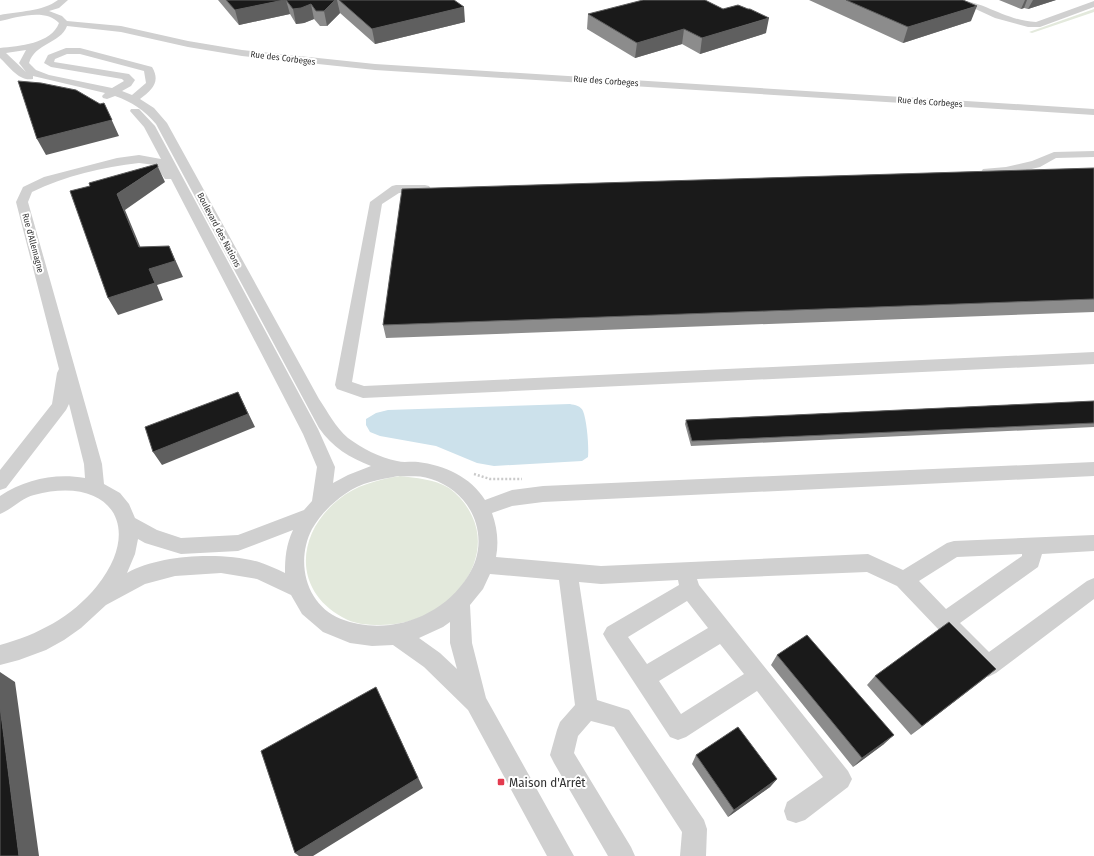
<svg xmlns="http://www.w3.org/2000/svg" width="1094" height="856" viewBox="0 0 1094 856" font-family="'Fira Sans Condensed',sans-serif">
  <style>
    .green { fill: #e3e9dc }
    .water { fill: #cce1eb }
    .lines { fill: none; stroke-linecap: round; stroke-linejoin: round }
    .path { stroke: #cacaca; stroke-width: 2.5; stroke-dasharray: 2 2; stroke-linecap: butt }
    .minor { fill: #d0d0d0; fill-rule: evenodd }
    .wall { fill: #8c8c8c }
    .shaded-wall { fill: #5f5f5f }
    .building { fill: #1a1a1a; stroke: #5f5f5f }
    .poi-dot { fill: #e33b4f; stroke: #fff; stroke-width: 1.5 }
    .labels { text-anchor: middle; stroke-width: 4; stroke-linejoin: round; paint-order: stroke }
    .far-street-label { font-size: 9px; fill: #333; stroke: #fff }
    .near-poi-label { font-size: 13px; fill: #333; stroke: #fff; text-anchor: start }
  </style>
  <rect width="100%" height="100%" fill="#fff"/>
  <path class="green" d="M1094 9V12L1032 33 1029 32Z
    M400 476C416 478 434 479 449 488 459 495 467 505 472 516 491 555 461 600 424 616 410 622 394 625 380 625 367 625 353 624 342 617 292 589 297 533 338 500 356 485 377 480 400 476Z"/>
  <path class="water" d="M570 404C575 405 581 406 583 411 587 421 589 447 588 457L582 461 494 466 477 463 436 446 380 436 370 432 366 425V419L376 413 388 410Z"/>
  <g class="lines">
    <path class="path" d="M474 474 490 479H522"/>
    <path class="minor" d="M58 0H68L59 8 49 11 62 16 67 21 121 26 188 41 242 50 375 64 1094 109V115L375 70 242 56 188 47 121 32 67 26C60 44 35 43 29 63L36 70 49 75 112 88 124 81 122 79 51 67 44 63 48 55 66 48H80L152 67C161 82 152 90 140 99L154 108 167 123 319 399C328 412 335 427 348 438 362 448 380 458 397 461 404 463 411 461 418 462 444 465 471 477 485 500L512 490 543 486 1094 462V476L543 502 512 506 492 513C497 527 499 542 496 557L601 566 868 554 903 570 947 543 954 541 1094 535V551L1042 554 1038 567 960 623 989 652 1087 581 1094 578V599L996 673 988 677 980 673 897 586 867 572 697 579 699 585 848 771 852 779 848 787 805 820 796 823 787 820 784 811 787 802 823 777 757 691 686 737 678 740 670 737 607 641 603 634 607 627 679 585 678 580 601 584 579 582 597 700 629 710 704 820 707 829 706 856H680L682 832 614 727 591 721 578 736 574 753 631 847 635 856H608L554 763 550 755 557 730 560 722 575 705 559 580 490 574 483 589 470 605 472 643 486 698 574 856H547L468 710 424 667 393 645 372 646 350 643 323 632 302 614 291 595 257 579 221 573 175 576 145 584 106 605 81 628 64 640 46 650 19 660 0 665V645C37 635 72 617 97 586 146 524 107 475 34 495 22 498 12 509 0 514V496C26 479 55 473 85 478L84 464 69 404 66 410 6 488 0 490V470L52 404 57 373 59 369 16 202 23 187 44 177 117 158 139 155 161 159 144 127 130 111 131 109H139L155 126 318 429 335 467 333 483 348 475 371 466C350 458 332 447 319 428L156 124C144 110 132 102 115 96L107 99 103 98 102 96 105 93 33 76V79C19 82 9 66 0 58V48C19 46 51 44 59 23 46 8 17 17 0 21V15C19 11 42 12 58 0ZM26 50 19 63 26 72 6 53ZM67 54H80L144 71 146 83 132 95 122 91 131 86 135 80 129 74 54 62 55 59ZM139 163 155 165 165 179H171L303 434 317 467 312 501 304 510 238 535 181 538 157 530 135 518 129 504 120 493 104 484 102 464 28 202 32 192C65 176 103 167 139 163ZM398 476C410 477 420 475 431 479 473 492 492 539 468 576 442 618 386 637 341 619 306 605 295 562 312 529 320 515 332 503 345 494 361 482 379 480 398 476ZM293 530C286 545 285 558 285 573 277 569 268 565 259 562 222 552 161 554 127 573L135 554 138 539 145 543 181 554 238 551ZM1022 554V556L946 609 919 581 957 557ZM687 601 708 628 647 664 628 637ZM450 622V643L457 669 440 653 419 638 443 627ZM720 644 744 674 681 714 659 681Z
      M956 0C982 0 1006 21 1036 22L1094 1V7L1040 27H1028L995 18Z
      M1094 151V157L1056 158 1040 167 1006 175H983L981 172 983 169 1006 167 1032 161 1054 152Z
      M396 185H425L429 186 431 189 429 192 399 193 382 204 352 382 364 386 1094 352V364L363 398 337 389 335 385 370 202 392 186Z"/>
  </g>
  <path class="wall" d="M218 0H454L465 22 375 44 340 13 327 26H320L314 19 304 23 296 24 290 14 239 25Z
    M809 0H963L971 21 903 43Z
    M999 0H1056L1028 9 1024 8 1021 9Z
    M588 14 766 33 700 54 682 44 635 58 587 29Z
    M1094 168V312L386 338 383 325Z
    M1094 401V427L691 446 685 424 686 420Z
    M777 655 884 744 853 767 771 665Z
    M996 669 911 735 867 685 875 676Z
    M696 755 777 779 770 787 728 817 692 764Z"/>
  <path class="shaded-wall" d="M284 0H286L290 14 239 25 235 10Z
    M335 0H337L340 13 327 26 324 11Z
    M1025 0H1027L1024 8 1021 9Z
    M1033 0H1056L1028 9Z
    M311 4 314 19 304 23 296 24 293 9Z
    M977 6 971 21 903 43 908 27Z
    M464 7 465 22 375 44 372 29Z
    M769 18 766 33 700 54 702 38Z
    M684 29 682 44 635 58 637 43Z
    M104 103 119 136 46 155 37 139Z
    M158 167 165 182 125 210 147 263 139 247 117 194Z
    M169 246 183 277 157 285 163 300 118 315 108 298 149 269Z
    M238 392 255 427 162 465 153 452Z
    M996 669 984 679 911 735 922 726Z
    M0 672 15 682 39 856H19L0 706Z
    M382 700 423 788 313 856H299L295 853Z
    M894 735 884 744 853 767 862 758Z
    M777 779 770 787 728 817 734 810Z"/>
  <path class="building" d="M226 0H284L235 10Z
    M286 0H335L324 11H316L311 4 301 8 293 9Z
    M339 0H454L464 7 372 29Z
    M643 0H705L723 9 738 5 748 9H750L769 18 702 38 684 29 637 43 588 14Z
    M846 0H963L977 6 908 27Z
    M18 81 41 83 76 90 100 104 104 103 112 120 37 139Z
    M157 164 158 167 117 194 139 247 169 246 175 261 149 269 155 283 108 298 70 191 90 186 89 183Z
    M1094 168V299L383 325 402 189Z
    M238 392 248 414 153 452 145 427Z
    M1094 401V423L692 441 686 420Z
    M949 622 996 669 922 726 875 676Z
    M807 635 894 735 862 758 777 655Z
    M376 687 418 778 295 853 261 751Z
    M0 706 19 856H0Z
    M738 727 777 779 734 810 696 755Z"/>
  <rect class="poi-dot" x="497" y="778" width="8" height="8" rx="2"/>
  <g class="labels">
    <g class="far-street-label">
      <text transform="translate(283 58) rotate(7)" y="3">Rue des Corbeges</text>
      <text transform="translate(606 81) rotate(4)" y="3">Rue des Corbeges</text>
      <text transform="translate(930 102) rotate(4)" y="3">Rue des Corbeges</text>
      <text transform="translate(219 230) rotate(62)" y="3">Boulevard des Nations</text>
      <text transform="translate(33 243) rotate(75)" y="3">Rue d'Allemagne</text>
    </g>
    <g class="near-poi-label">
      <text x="509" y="787">Maison d'Arrêt</text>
    </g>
  </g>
</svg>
